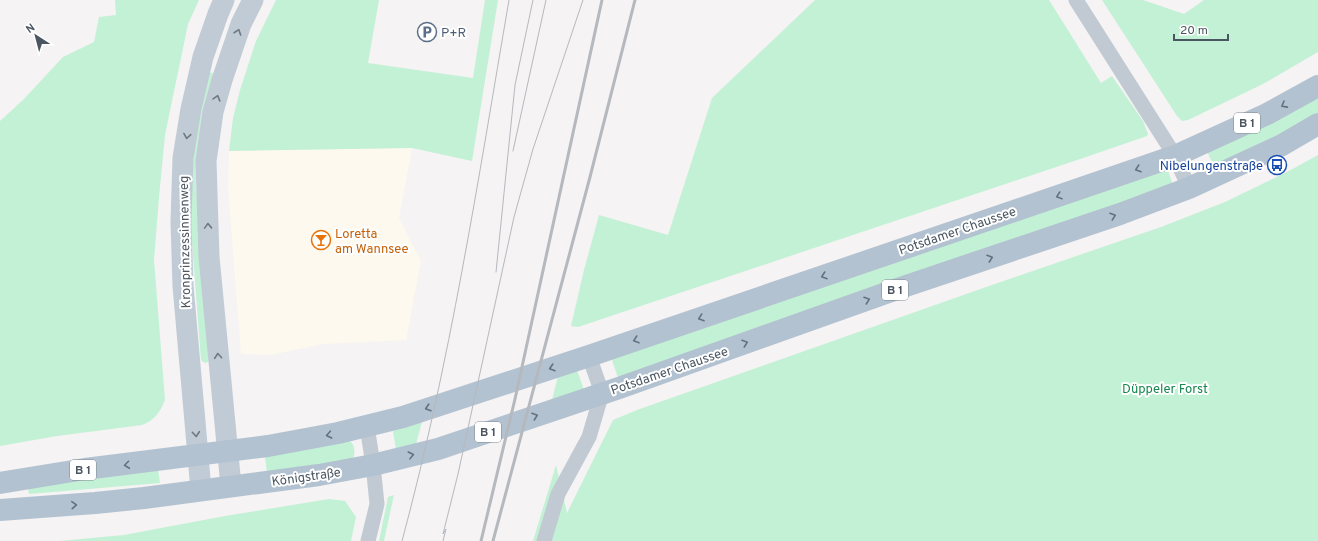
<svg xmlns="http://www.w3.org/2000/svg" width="1318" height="541" viewBox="0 0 1318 541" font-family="Overpass,sans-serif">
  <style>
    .commercial { fill: #fdf9ef }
    .green { fill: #c3f1d5 }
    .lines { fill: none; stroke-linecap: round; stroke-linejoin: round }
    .street { stroke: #c1cad2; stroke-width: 15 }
    .secondary { stroke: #c1cbd6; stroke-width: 21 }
    .primary { stroke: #b3c2d1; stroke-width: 22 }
    .tram { stroke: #b5b8bd; stroke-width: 1 }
    .rail { stroke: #b5b8bd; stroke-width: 3 }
    .oneway { stroke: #6e7984 }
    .oneway2 { stroke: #64717d }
    .labels { text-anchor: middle; stroke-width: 4; stroke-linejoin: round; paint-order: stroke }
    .shield { fill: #fff; stroke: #808990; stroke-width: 1 }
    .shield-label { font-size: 12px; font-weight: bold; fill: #4a5661 }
    .service-label { font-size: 13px; fill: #4e5e75; stroke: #fff; text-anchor: start }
    .transit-label { font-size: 13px; fill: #164399; stroke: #fff; text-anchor: end }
    .street-label { font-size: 13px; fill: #4a5661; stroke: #fff }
    .food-label { font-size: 13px; fill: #c56008; stroke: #fff; text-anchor: start }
    .park-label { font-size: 13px; fill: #17864f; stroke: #fff }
  </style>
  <rect width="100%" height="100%" fill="#f5f3f3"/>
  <path class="commercial" d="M412 148 399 218 421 261 406 340 322 344 271 355 241 354 228 188 229 151Z"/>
  <path class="green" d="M115 0H199L188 24 165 135 159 197 154 260 165 400C160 412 155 420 142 425L57 436 0 446V121L23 100 63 57 94 42 99 17 116 15Z
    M276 0H379L368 63 473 78 485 0H498L472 161 412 148 229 151 233 118 240 90 256 41Z
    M815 0H1049L1101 83 1112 76 1143 121 1148 134 1147 136 1089 156 578 327 571 326 584 270 599 215 668 235 712 98Z
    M1102 0H1143L1184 14 1204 0H1318V52L1263 84 1188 120 1182 121 1177 116Z
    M209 72 215 74 196 161V182L209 361 206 363 203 362 201 360 192 242 190 206 194 149Z
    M1318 96V115L1214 167 1207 151Z
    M1318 155V541H533L556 465 567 513 613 420 637 410 989 286 1161 227 1225 202 1287 172Z
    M1167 168 1173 185 618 378 611 357Z
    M577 370 584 390 552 400 558 376Z
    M422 422 416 444 396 450 393 431Z
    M349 441C355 443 356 455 352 460L267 473 265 457Z
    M158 469 160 483 29 494 28 488Z
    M394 495 384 541H379L388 497Z
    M329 499 345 501 356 517 351 541H59L124 535 225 516Z"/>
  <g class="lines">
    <path class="street" d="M1076 0 1175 156 1189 188
      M367 426 373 465 377 504 368 541
      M544 541 558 494 589 437 602 393 589 356"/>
    <path class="secondary" d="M231 486 209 257 206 161 213 112 222 80 241 24 253 0
      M201 490 183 286 181 222 183 158 191 109 203 57 218 14 224 0"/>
    <path class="primary" d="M0 483 85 469 268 446 338 433 403 417 589 356 1175 156 1267 114 1318 86
      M0 510 95 503 144 498 319 475 373 465 438 449 619 388 903 287 1120 214 1189 188 1282 145 1318 124"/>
    <path class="tram" d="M513 151 546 0
      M496 272 515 85 533 0
      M402 541C450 363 478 181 509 0
      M443 541 446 529 443 534 458 474 514 217 533 149 583 0"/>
    <path class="rail" d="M481 541 515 399 602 0
      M493 541 590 177 635 0"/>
  </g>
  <defs><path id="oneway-chevron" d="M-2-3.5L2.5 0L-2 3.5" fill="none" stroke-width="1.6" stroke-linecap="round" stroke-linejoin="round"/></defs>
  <g class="oneway">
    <use href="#oneway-chevron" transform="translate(238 32) rotate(-71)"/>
    <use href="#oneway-chevron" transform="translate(217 98) rotate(-74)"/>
    <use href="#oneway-chevron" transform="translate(187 136) rotate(99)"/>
    <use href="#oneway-chevron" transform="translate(208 226) rotate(-92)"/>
    <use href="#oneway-chevron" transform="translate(218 356) rotate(-95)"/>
    <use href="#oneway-chevron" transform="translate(196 434) rotate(85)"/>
  </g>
  <g class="oneway2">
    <use href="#oneway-chevron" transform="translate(1284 105) rotate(151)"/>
    <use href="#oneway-chevron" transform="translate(1138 169) rotate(161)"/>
    <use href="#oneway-chevron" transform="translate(1059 196) rotate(161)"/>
    <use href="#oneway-chevron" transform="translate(1113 216) rotate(-19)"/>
    <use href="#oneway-chevron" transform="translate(990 258) rotate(-19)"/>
    <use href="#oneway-chevron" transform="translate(824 276) rotate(161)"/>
    <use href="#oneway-chevron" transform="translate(867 300) rotate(-19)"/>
    <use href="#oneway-chevron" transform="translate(701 318) rotate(161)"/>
    <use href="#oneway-chevron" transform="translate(636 340) rotate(161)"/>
    <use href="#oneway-chevron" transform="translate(745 343) rotate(-19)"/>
    <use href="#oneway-chevron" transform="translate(552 368) rotate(162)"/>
    <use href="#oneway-chevron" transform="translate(428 408) rotate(162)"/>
    <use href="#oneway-chevron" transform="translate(535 416) rotate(-19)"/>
    <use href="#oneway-chevron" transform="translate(329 435) rotate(169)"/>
    <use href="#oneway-chevron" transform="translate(411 455) rotate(-14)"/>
    <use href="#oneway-chevron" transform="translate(127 465) rotate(173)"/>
    <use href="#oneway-chevron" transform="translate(74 505) rotate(-4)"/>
  </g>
  <defs>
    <g id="parking-ring" transform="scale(1)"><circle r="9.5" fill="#fff" stroke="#5c6f8a" stroke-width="1.5"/><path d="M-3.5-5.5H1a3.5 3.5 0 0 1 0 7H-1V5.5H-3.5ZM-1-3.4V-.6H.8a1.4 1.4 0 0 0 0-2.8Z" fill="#5c6f8a"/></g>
    <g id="bus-ring" transform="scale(1)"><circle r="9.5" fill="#fff" stroke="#1a4fb4" stroke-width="1.5"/><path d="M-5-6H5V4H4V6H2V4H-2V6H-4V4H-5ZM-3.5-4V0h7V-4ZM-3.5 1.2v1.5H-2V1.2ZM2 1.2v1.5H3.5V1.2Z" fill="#1a4fb4"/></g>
    <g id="bar-ring" transform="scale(1)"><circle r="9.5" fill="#fff" stroke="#e8710a" stroke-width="1.5"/><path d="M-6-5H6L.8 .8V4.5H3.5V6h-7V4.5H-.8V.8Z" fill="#e8710a"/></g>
  </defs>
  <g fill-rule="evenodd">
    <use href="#parking-ring" x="427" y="32"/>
    <use href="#bus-ring" x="1277" y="165"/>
    <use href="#bar-ring" x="321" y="240"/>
  </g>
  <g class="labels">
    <g class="shield">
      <rect x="1234" y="113" width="26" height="20" rx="3"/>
      <rect x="882" y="280" width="26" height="20" rx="3"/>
      <rect x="475" y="422" width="26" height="20" rx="3"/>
      <rect x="70" y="460" width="26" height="20" rx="3"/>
    </g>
    <g class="shield-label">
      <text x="1247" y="127">B 1</text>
      <text x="895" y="294">B 1</text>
      <text x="488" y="436">B 1</text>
      <text x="83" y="474">B 1</text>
    </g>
    <g class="service-label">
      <text x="441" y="37">P+R</text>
    </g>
    <g class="transit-label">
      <text x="1263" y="170">Nibelungenstraße</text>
    </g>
    <g class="street-label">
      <text transform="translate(957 230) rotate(-19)" y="5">Potsdamer Chaussee</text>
      <text transform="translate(184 242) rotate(-91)" y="5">Kronprinzessinnenweg</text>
      <text transform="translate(669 370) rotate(-19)" y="5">Potsdamer Chaussee</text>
      <text transform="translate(306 476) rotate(-8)" y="5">Königstraße</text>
    </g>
    <g class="food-label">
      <text x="335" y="238">Loretta<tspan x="335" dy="15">am Wannsee</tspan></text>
    </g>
    <g class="park-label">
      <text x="1165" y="393">Düppeler Forst</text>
    </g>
  </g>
  <g transform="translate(36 36) rotate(324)" stroke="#ffffff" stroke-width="3" paint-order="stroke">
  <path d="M0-3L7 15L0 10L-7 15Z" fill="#4a5661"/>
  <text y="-6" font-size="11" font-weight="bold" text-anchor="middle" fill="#4a5661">N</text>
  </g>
  <path d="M1174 34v6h54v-6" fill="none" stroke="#4a5661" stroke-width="2"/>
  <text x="1180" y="34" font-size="12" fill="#4a5661" stroke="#ffffff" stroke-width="3" paint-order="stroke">20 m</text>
</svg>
